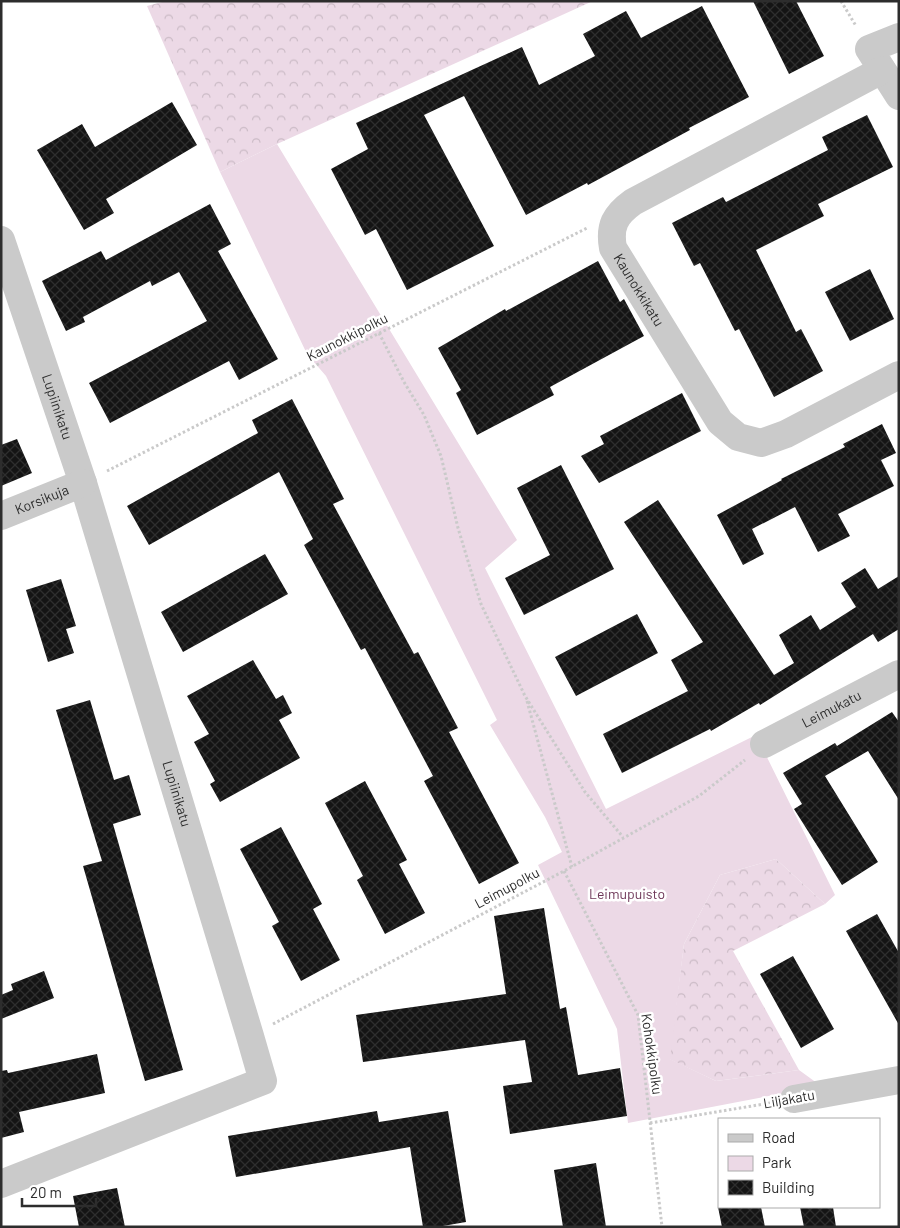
<svg xmlns="http://www.w3.org/2000/svg" width="900" height="1228" viewBox="0 0 900 1228" font-family="Barlow,sans-serif">
  <style>
    .forest { fill: url(#forest-crowns) }
    .park { fill: #ecd9e6 }
    .building { fill: url(#building-cross-hatch) }
    .lines { fill: none; stroke-linecap: round; stroke-linejoin: round }
    .path { stroke: #cacaca; stroke-width: 3; stroke-dasharray: 2.5 2.5; stroke-linecap: butt }
    .minor { stroke: #cacaca; stroke-width: 28 }
    .labels { text-anchor: middle; stroke-width: 5; stroke-linejoin: round; paint-order: stroke }
    .street-label { font-size: 14px; fill: #2d2d2d; stroke: #fff }
    .park-label { font-size: 14px; fill: #6d3657; stroke: #fff }
  </style>
  <defs>
    <pattern id="forest-crowns" width="20" height="18" patternUnits="userSpaceOnUse" patternTransform="scale(1.25)"><rect width="20" height="18" fill="#ecd9e6"/><path d="M2 6a3 3 0 1 1 6 0M12 15a3 3 0 1 1 6 0" fill="none" stroke="#cbbbc6"/></pattern>
    <pattern id="building-cross-hatch" width="8" height="8" patternUnits="userSpaceOnUse" patternTransform="scale(1.25)"><rect width="8" height="8" fill="#141414"/><path d="M0 0l8 8M0 8l8-8" fill="none" stroke="#2e2e2e"/></pattern>
  </defs>
  <rect width="100%" height="100%" fill="#fff"/>
  <path class="forest" d="M166 1H593L277 144 220 172 147 6Z
    M776 859 825 904 733 951 799 1070 716 1081 669 1059 684 944 720 875Z"/>
  <path class="park" d="M277 144 517 540 485 568 606 809 756 735 835 895 825 904 776 859 720 875 684 944 670 1059 716 1081 799 1070 821 1086 628 1123 617 1029 538 865 562 852 545 817 490 725 497 720 326 376 307 354 220 172Z"/>
  <path class="building" d="M753 1H796L824 56 789 74Z
    M702 6 749 97 689 128 690 130 588 185 587 183 526 215 464 96 424 115 494 246 407 290 376 229 365 235 331 169 368 149 356 123 522 47 539 85 595 56 583 34 626 11 641 38Z
    M172 102 197 145 106 199 114 213 84 230 37 150 82 124 95 147Z
    M867 115 893 167 818 204 824 216 756 250 796 332 801 329 823 371 774 397 739 329 735 331 700 263 694 266 672 223 723 197 726 202 828 150 822 137Z
    M210 204 231 244 218 251 278 359 239 380 229 361 110 423 89 383 207 321 179 272 152 286 150 281 83 317 85 322 66 331 42 281 101 251 106 260Z
    M598 261 620 302 624 299 644 336 550 387 554 395 477 435 456 393 461 390 438 348 505 309 506 311Z
    M870 269 894 319 850 341 825 292Z
    M682 393 701 431 599 483 581 456 604 444 600 436Z
    M292 399 344 499 333 504 414 654 418 652 458 728 449 732 519 863 479 884 424 781 433 776 365 648 361 650 304 545 313 539 279 472 149 545 127 506 258 433 252 420Z
    M882 424 896 453 881 460 894 486 838 514 850 536 818 552 795 507 752 529 764 554 743 565 717 515 782 480 781 479 845 447 843 444Z
    M17 439 32 473 1 486V445Z
    M561 465 614 569 524 615 505 578 550 555 517 488Z
    M658 500 774 675 794 663 779 635 811 615 820 630 856 607 841 583 865 568 878 589 899 576V629L878 642 873 634 760 705 759 703 711 731 710 729 622 773 603 734 688 691 671 660 703 642 624 522Z
    M265 554 288 594 183 652 161 612Z
    M61 579 76 626 66 629 74 653 48 662 26 590Z
    M637 614 658 653 576 696 555 657Z
    M253 660 276 699 283 695 292 713 279 720 300 758 220 802 210 784 215 781 194 742 209 734 187 696Z
    M90 700 114 780 129 775 141 815 113 824 183 1070 145 1081 83 866 102 861 56 710Z
    M892 712 899 722V800L868 751 825 776 878 862 842 885 794 809 802 804 783 773 835 743 837 746Z
    M365 781 407 860 399 864 425 913 385 934 357 880 363 876 325 803Z
    M281 827 322 904 313 909 340 960 301 981 272 926 279 922 240 849Z
    M544 908 560 1009 566 1007 578 1075 620 1068 627 1116 510 1134 503 1086 532 1082 525 1040 363 1062 356 1015 506 994 494 916Z
    M877 914 899 953V1025L846 931Z
    M793 956 834 1029 801 1048 760 974Z
    M44 971 54 998 1 1019V995L13 990 11 984Z
    M97 1054 105 1093 19 1112 24 1132 1 1138V1071L7 1070 8 1073Z
    M377 1111 379 1122 448 1111 466 1222 437 1227H423L410 1147 236 1177 228 1136Z
    M596 1163 606 1227H563L554 1170Z
    M117 1188 125 1227H79L73 1196Z
    M718 1207H761L765 1227H722Z
    M800 1207H833L836 1227H804Z"/>
  <g class="lines">
    <path class="path" d="M841 1 856 26
      M379 333 404 382 424 415 441 456 458 528 481 604 525 696 585 792 623 837
      M107 471 587 228
      M527 701 572 867
      M564 871 638 1015 662 1227
      M273 1024 564 871 699 796 745 760
      M650 1123 770 1103"/>
    <g class="minor">
      <path d="M899 37 869 49 899 96"/>
      <path id="s1" d="M882 70 633 202C615 215 609 226 613 248L720 422 738 437 761 443 786 434 899 375"/>
      <path id="s2" d="M1 240 83 483 250 1036 263 1081 1 1184"/>
      <path id="s3" d="M1 516 83 483"/>
      <path id="s4" d="M764 744 899 674"/>
      <path d="M794 1099 899 1080"/>
    </g>
  </g>
  <g class="labels">
    <g class="street-label">
      <text dy="5" stroke="none"><textPath href="#s1" startOffset="385">Kaunokkikatu</textPath></text>
      <text transform="translate(347 337) rotate(-27)" y="5">Kaunokkipolku</text>
      <text dy="5" stroke="none"><textPath href="#s2" startOffset="176">Lupiinikatu</textPath></text>
      <text dy="5" stroke="none"><textPath href="#s3" startOffset="44">Korsikuja</textPath></text>
      <text dy="5" stroke="none"><textPath href="#s4" startOffset="76">Leimukatu</textPath></text>
      <text dy="5" stroke="none"><textPath href="#s2" startOffset="581">Lupiinikatu</textPath></text>
      <text transform="translate(507 888) rotate(-28)" y="5">Leimupolku</text>
      <text transform="translate(652 1054) rotate(82)" y="5">Kohokkipolku</text>
      <text transform="translate(789 1099) rotate(-10)" y="5">Liljakatu</text>
    </g>
    <g class="park-label">
      <text x="627" y="899">Leimupuisto</text>
    </g>
  </g>
  <rect width="900" height="1228" fill="none" stroke="#2d2d2d" stroke-width="5"/>
  <rect x="718" y="1118" width="162" height="90" fill="#ffffff" stroke="#ababab"/>
  <rect x="728" y="1134" width="25" height="8" fill="#cacaca" stroke="#ababab"/>
  <text x="762" y="1143" font-size="15" fill="#2d2d2d">Road</text>
  <rect x="728" y="1156" width="25" height="15" fill="#ecd9e6" stroke="#ababab"/>
  <text x="762" y="1168" font-size="15" fill="#2d2d2d">Park</text>
  <rect x="728" y="1180" width="25" height="15" fill="url(#building-cross-hatch)" stroke="#ababab"/>
  <text x="762" y="1193" font-size="15" fill="#2d2d2d">Building</text>
  <path d="M22 1198v8h74v-8" fill="none" stroke="#2d2d2d" stroke-width="2.5"/>
  <text x="30" y="1198" font-size="15" fill="#2d2d2d" stroke="#ffffff" stroke-width="4" paint-order="stroke">20 m</text>
</svg>
